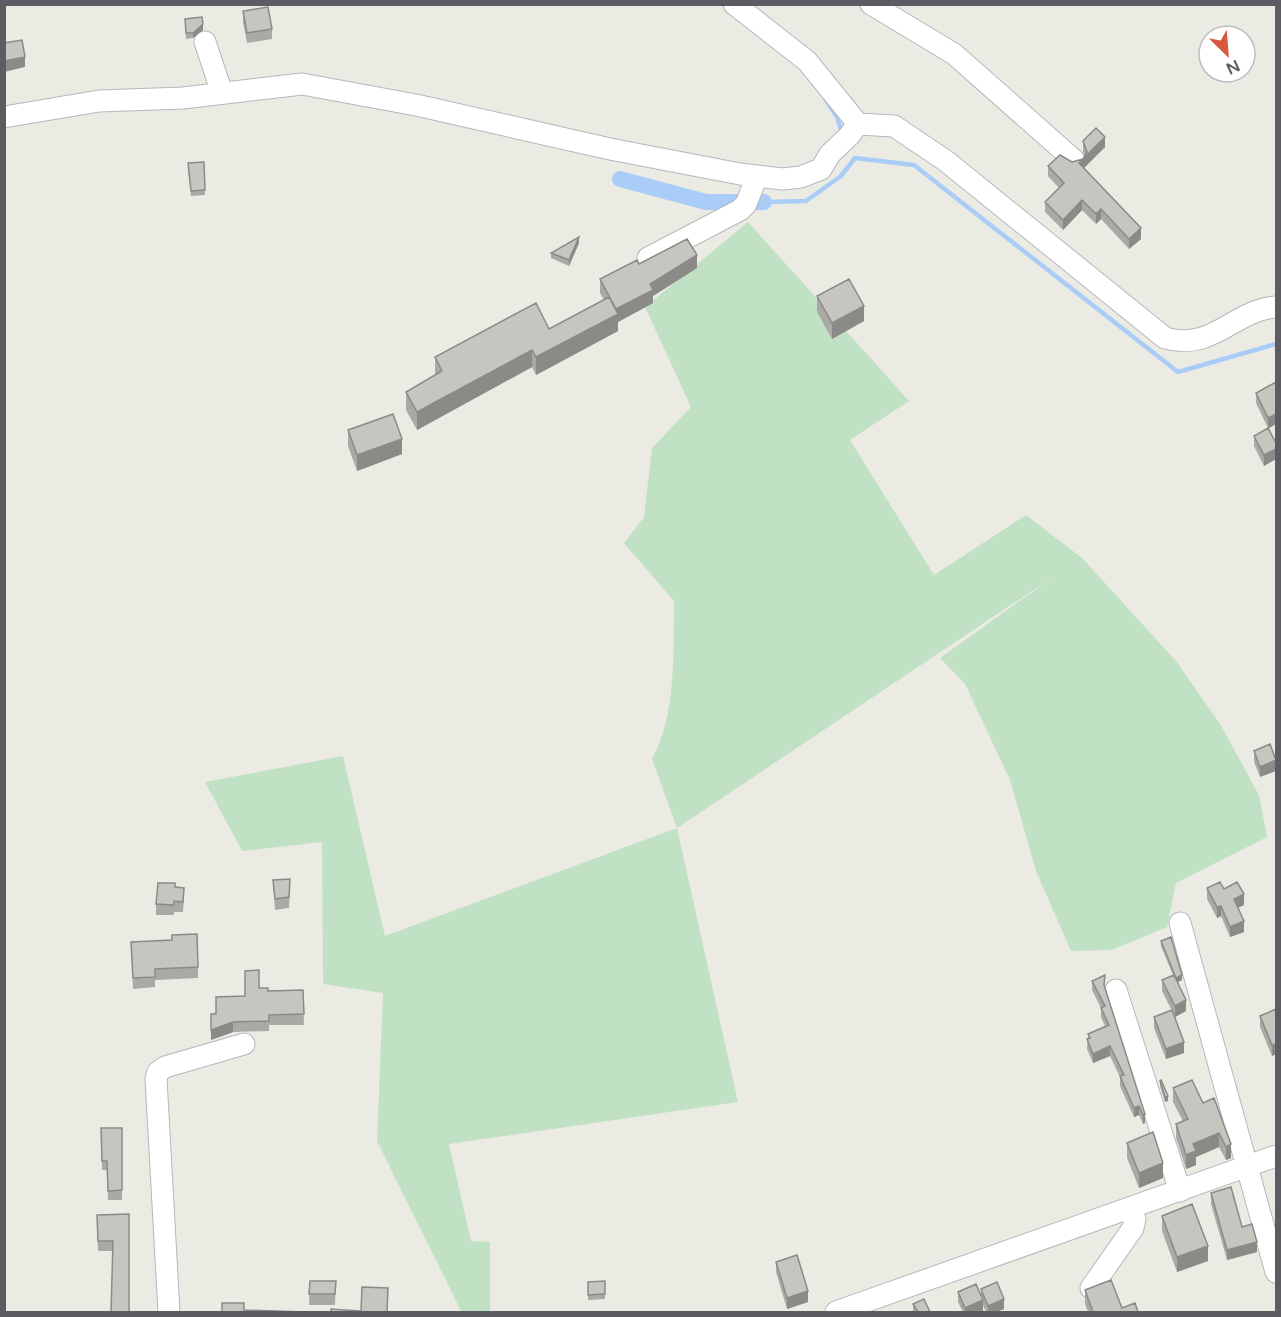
<svg xmlns="http://www.w3.org/2000/svg" width="1281" height="1317" viewBox="0 0 1281 1317" font-family="'Varela Round',sans-serif">
  <style>
    .green { fill: #c1e1c4 }
    .lines { fill: none; stroke-linecap: round; stroke-linejoin: round }
    .stream { stroke: #a9cdf6; stroke-width: 4.5 }
    .canal { stroke: #a9cdf6; stroke-width: 16 }
    .minor-casing { stroke: #b5b7bc; stroke-width: 23 }
    .minor { stroke: #fff; stroke-width: 21 }
    .wall { fill: #aba9a5 }
    .shaded-wall { fill: #8b8a86 }
    .building { fill: #c7c5c0; stroke: #8b8a86; stroke-width: 1.5 }
  </style>
  <rect width="100%" height="100%" fill="#ecebe3"/>
  <path class="green" d="M748 222 909 401 850 440 934 575 1026 515 1082 558 1176 661 1220 724 1259 795 1267 837 1176 883 1167 927 1112 950 1071 951 1036 871 1010 780 965 684 940 658 1053 577 677 828 738 1102 449 1144 471 1241 490 1242V1312L461 1311 377 1141 383 993 323 984 322 842 242 851 205 782 343 756 385 936 677 828 652 759C677 713 673 652 674 601L624 543 644 517 652 448 691 407 645 307Z"/>
  <g class="lines">
    <path class="stream" d="M826 100 837 117 842 133
      M764 202 806 201 841 176 855 158 914 165 1178 372 1276 344"/>
    <path class="canal" d="M620 179 706 202H764"/>
    <g class="minor-casing">
      <path id="minor" d="M734 4 807 61 858 124
        M871 4 954 54 1074 160
        M205 42 222 93
        M4 117 99 101 183 98 302 84 416 105 610 149 740 174 783 179 801 177 821 169 830 154 849 136 858 124 894 126 946 161 1165 338C1212 352 1234 310 1276 307
        M648 258 740 210 746 204 757 176
        M1180 923 1276 1272
        M1116 990 1180 1191
        M1091 1288 1133 1228 1135 1219 1130 1209
        M169 1312 156 1079 158 1072 165 1067 244 1044
        M836 1312 1276 1156"/>
    </g>
    <use href="#minor" class="minor"/>
  </g>
  <path class="wall" d="M243 11 272 29V39L247 43 243 22Z
    M185 24 203 30 193 38 186 39Z
    M1083 141 1105 147 1084 168 1141 239 1129 249 1101 219 1096 224 1082 210 1063 230 1045 212V202L1059 188 1048 176V166L1072 162 1083 159 1085 156 1083 152Z
    M204 162 205 195 191 196 188 168Z
    M579 243 569 266 551 258V253Z
    M639 264 697 268 653 296V303L618 322V331L536 375 532 367 417 430 406 410V392L435 375V357L549 329 604 300 600 293V279Z
    M817 296 864 321 832 339 817 312Z
    M1276 382V424L1269 428 1276 443V459L1264 466 1254 446V436L1268 428 1256 403V393Z
    M348 430 402 454 357 471 348 446Z
    M1254 751 1276 759 1260 777 1254 762Z
    M273 880 290 889 289 908 275 910Z
    M1207 888 1224 889 1244 905 1238 908 1244 932 1230 937 1221 916 1217 918 1207 899Z
    M184 898 183 912H174V915H156V904Z
    M1161 941 1182 980 1178 982 1186 1011 1175 1017 1162 991V980L1173 975 1161 946Z
    M131 942 198 967V978L155 980V987L133 989Z
    M1092 981 1105 987 1145 1114V1123L1143 1124 1139 1115 1134 1117 1120 1086V1077L1110 1056 1093 1063 1087 1049 1088 1034 1105 1026 1101 1017V1008L1092 990Z
    M259 988 268 991 303 990 304 1025H269V1031L233 1032 211 1040V1014H216Z
    M1276 1009V1054L1272 1056 1260 1027V1016Z
    M1154 1017 1184 1053 1166 1059 1154 1028Z
    M1160 1081 1168 1101 1165 1102 1160 1086Z
    M1173 1088 1203 1103 1214 1098 1231 1158 1226 1160 1219 1147 1196 1157V1165L1186 1169 1176 1138V1124L1183 1121 1173 1102Z
    M101 1128H122V1200H108L107 1170H102Z
    M1127 1143 1163 1178 1139 1188 1127 1158Z
    M1211 1193 1242 1227 1257 1252 1227 1260 1211 1204Z
    M129 1214 113 1251H98L97 1215Z
    M1162 1216 1208 1261 1177 1272 1162 1231Z
    M776 1262 808 1302 787 1309 776 1272Z
    M310 1281H336L335 1305H309Z
    M605 1281V1299L588 1300V1282Z
    M981 1289 1004 1309 996 1312H986L983 1305V1311L979 1312H963L958 1302V1292L981 1295Z
    M1085 1290 1122 1308 1138 1312H1088L1085 1304Z
    M913 1304 930 1312H913Z"/>
  <path class="shaded-wall" d="M203 24V30L193 38V33Z
    M25 57V67L4 72V61Z
    M1105 137V147L1079 173V163Z
    M1082 200V210L1063 230V220Z
    M1101 209V219L1096 224V214Z
    M1141 228V239L1129 249V239Z
    M579 237V243L569 266V260Z
    M697 255V268L653 296V303L618 322V331L536 375V357L616 309 650 284Z
    M864 306V321L832 339V323Z
    M532 350V367L417 430V412Z
    M1276 414V424L1268 429V418Z
    M402 439V454L357 471V455Z
    M1276 449V459L1264 466V455Z
    M1276 760V771L1260 777V767Z
    M1244 894V905L1234 909V899Z
    M1221 906V916L1217 918V907Z
    M1244 921V932L1230 937V927Z
    M1182 975V980L1176 983V978Z
    M1186 1000V1011L1175 1017V1006Z
    M233 1022V1032L211 1040V1030Z
    M1184 1042V1053L1166 1059V1049Z
    M1276 1044V1054L1272 1056V1045Z
    M1110 1046V1056L1093 1063V1054Z
    M1168 1096V1101L1165 1102V1097Z
    M1139 1106V1115L1134 1117V1108Z
    M1145 1114V1123L1143 1124V1115Z
    M1219 1133V1147L1196 1157V1165L1186 1169V1155L1193 1144Z
    M1231 1144V1158L1226 1160V1147Z
    M1163 1163V1178L1139 1188V1173Z
    M1257 1242V1252L1227 1260V1250Z
    M1208 1246V1261L1177 1272V1257Z
    M808 1291V1302L787 1309V1298Z
    M1004 1299V1309L996 1312H988V1306Z
    M983 1300V1311L979 1312H965V1308Z"/>
  <path class="building" d="M268 7 272 29 247 33 243 11Z
    M202 17 203 24 193 33H186L185 19Z
    M22 40 25 57 4 61V43Z
    M1096 128 1105 137 1079 163 1141 228 1129 239 1101 209 1096 214 1082 200 1063 220 1045 202 1064 183 1048 166 1060 155 1072 162 1083 159 1087 152 1083 141Z
    M204 162 205 190 191 191 188 163Z
    M579 237 569 260 551 253Z
    M687 239 697 255 650 284 653 290 616 309 600 279 637 260 639 264Z
    M849 279 864 306 832 323 817 296Z
    M609 297 618 314 536 357 532 350 417 412 406 392 442 371 435 357 536 303 549 329Z
    M1276 382V414L1268 418 1256 393Z
    M393 414 402 439 357 455 348 430Z
    M1268 428 1276 443V449L1264 455 1254 436Z
    M1270 744 1276 760 1260 767 1254 751Z
    M290 879 289 897 275 899 273 880Z
    M1220 882 1224 889 1237 882 1244 894 1234 899 1244 921 1230 927 1221 906 1217 907 1207 888Z
    M158 883H175V887L184 888 183 902 174 901V905L156 904Z
    M197 934 198 967 155 969V977L133 978 131 942 172 940V935Z
    M1171 937 1182 975 1176 978 1161 941Z
    M259 970V988H268V991L303 990 304 1014 269 1015V1021L233 1022 211 1030V1014H216V997L245 996V971Z
    M1105 975 1104 985 1145 1114 1143 1115 1139 1106 1134 1108 1120 1076 1124 1075 1110 1046 1093 1054 1087 1039 1090 1038 1088 1034 1109 1025 1101 1008 1105 1006 1092 981Z
    M1174 975 1186 1000 1175 1006 1162 980Z
    M1276 1009V1044L1272 1045 1260 1016Z
    M1172 1010 1184 1042 1166 1049 1154 1017Z
    M1161 1080 1168 1096 1165 1097 1160 1081Z
    M1192 1080 1203 1103 1214 1098 1231 1144 1226 1147 1219 1133 1193 1144 1196 1151 1186 1155 1176 1124 1188 1119 1173 1088Z
    M101 1128H122V1190L108 1191 107 1161H102Z
    M1153 1132 1163 1163 1139 1173 1127 1143Z
    M1231 1187 1242 1227 1252 1224 1257 1242 1227 1250 1211 1193Z
    M1192 1204 1208 1246 1177 1257 1162 1216Z
    M129 1214V1312H111L113 1241H98L97 1215Z
    M797 1255 808 1291 787 1298 776 1262Z
    M1111 1280 1122 1308 1135 1303 1138 1312H1093L1085 1290Z
    M310 1281H336L335 1294H309Z
    M605 1281V1294L588 1295V1282Z
    M997 1282 1004 1299 988 1306 981 1289Z
    M976 1284 983 1300 965 1308 958 1292Z
    M362 1287 388 1288 387 1312H331V1309L361 1311Z
    M924 1299 930 1312H918L913 1304Z
    M222 1303H244V1310L305 1312H222Z"/>
  <rect width="1281" height="1317" fill="none" stroke="#5b5d62" stroke-width="12"/>
  <g transform="translate(1227 54) rotate(155)"><circle r="28" fill="#ffffff" stroke="#bdbec0" stroke-width="1.5"/>
  <path d="M0-4.5L10 22L0 15L-10 22Z" fill="#d7583e"/>
  <text y="-9" font-size="16" font-weight="bold" text-anchor="middle" fill="#5b5d62">N</text>
  </g>
</svg>
